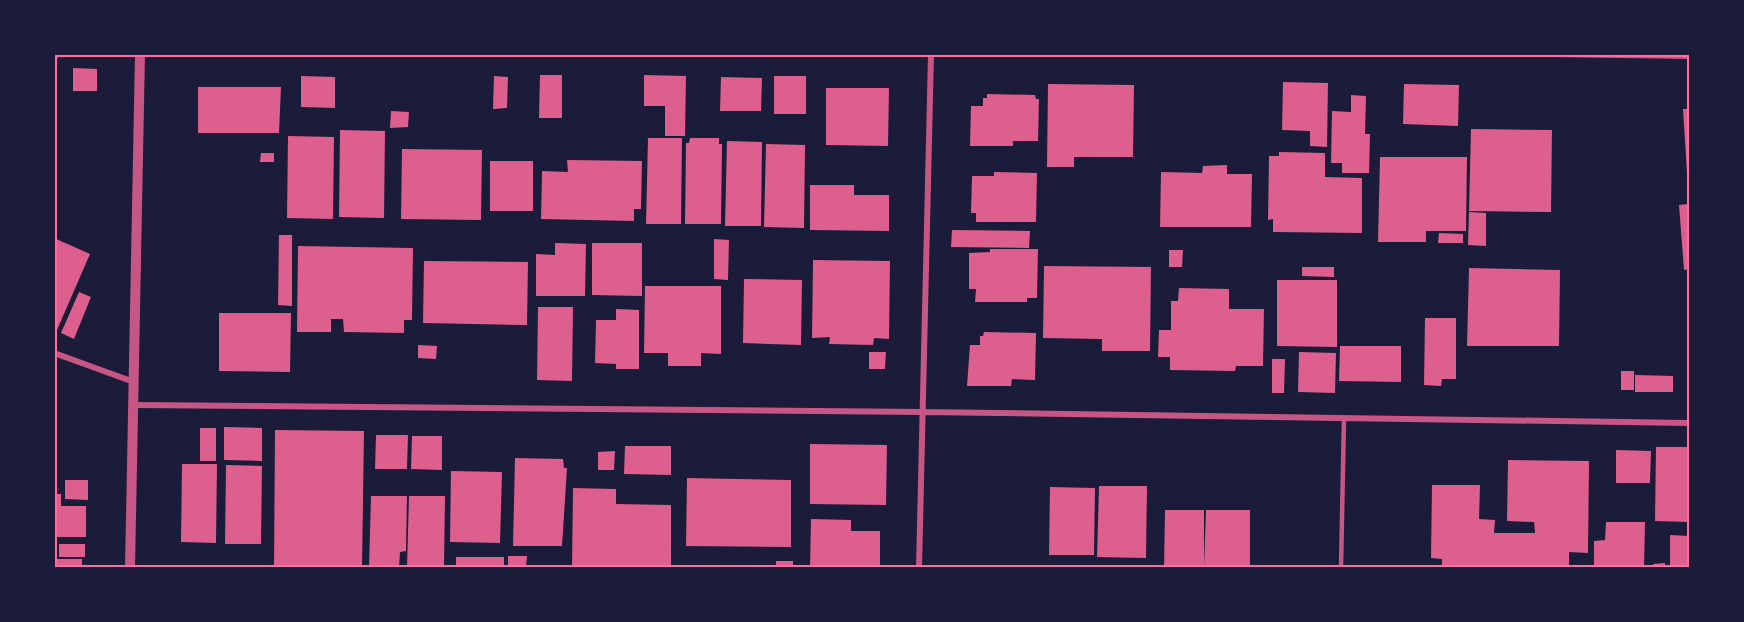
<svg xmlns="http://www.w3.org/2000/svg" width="1744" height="622" viewBox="0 0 1744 622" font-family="Montserrat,sans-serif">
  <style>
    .building { fill: #dd5f8e }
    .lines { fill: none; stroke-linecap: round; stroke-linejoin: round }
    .service { stroke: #c65784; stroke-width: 4.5 }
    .minor { stroke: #c65784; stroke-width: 6 }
    .tertiary { stroke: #c65784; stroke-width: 10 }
    .neatline { fill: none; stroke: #ff6b9d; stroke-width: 2 }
  </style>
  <rect width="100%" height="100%" fill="#1b1b3a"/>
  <path class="building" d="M73 68 97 69V91H73Z
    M540 75H562V118H539Z
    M644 75 686 76 685 136H665V106H644Z
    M301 76 335 77V108L301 107Z
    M494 76 508 77 507 108 493 109Z
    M774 76H806V114H774Z
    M721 77 762 78 761 111H720Z
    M1283 82 1328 83 1327 147 1310 146V131L1282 130Z
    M1048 84 1134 85 1133 157H1074V167H1047Z
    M1404 84 1459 85 1458 126 1403 124Z
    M198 87H281L279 133H198Z
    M826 88H889L888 146 826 145Z
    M987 94 1035 95 1036 99H1039L1038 141H1013V146H970L971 106H983V98H987Z
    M1351 95 1366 96 1365 134H1370L1369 173H1342V163H1331L1332 111 1351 112Z
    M1683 109H1690V189H1688Z
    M391 111 409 112 408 127 390 128Z
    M1471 129 1552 130 1551 212 1469 211Z
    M340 130 385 131 384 218 339 217Z
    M288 136 334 137 333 219 287 218Z
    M648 138H682L681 224H646Z
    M690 138H719V144H722L721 224H685L686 143H689Z
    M727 141 762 142 761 226H725Z
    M766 144 805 145 804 228 764 227Z
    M402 149 482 150 481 220 401 219Z
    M1279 152 1325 153V177L1362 178V233L1273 232V219L1268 220 1269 156H1279Z
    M261 153H274V162H260Z
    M1380 157H1467L1466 231H1426V242H1378Z
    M567 160 642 161 641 209H634V221L541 219 542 171 568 172Z
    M490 161H533V211H490Z
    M1227 165V174H1252L1251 227H1160L1161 172 1202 173 1203 166Z
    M994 172 1037 173 1036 222H976V213H971L972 176H994Z
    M810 185H854V195H889V231L810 230Z
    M1688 204 1690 269 1684 270 1679 205Z
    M1469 212 1486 213V246L1468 245Z
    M952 230 1030 231 1029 248 951 247Z
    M1439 233 1463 234V243H1438Z
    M279 235H292V306L278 305Z
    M54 238 90 254 57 330 54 329Z
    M714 239 729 240 728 280 714 279Z
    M555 243 586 244 585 296H536V254L555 255Z
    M592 243H642V296L592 295Z
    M298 246 413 248 412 320H404V333L344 332 343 319H331V332H297Z
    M990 249H1038L1037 298H1027V302H975L976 289H969V253L990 252Z
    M1169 250H1183L1182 267H1169Z
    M813 260 890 261 889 339 874 338 873 345 829 344 830 337 812 338Z
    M424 261 528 262 527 325 423 323Z
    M1044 266 1151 267 1150 351H1102V339L1043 338Z
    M1302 267H1334V277L1302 276Z
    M1469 268 1560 270 1559 346H1467Z
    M744 279 802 280 801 345 743 343Z
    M1277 280H1337V347L1277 346Z
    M645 286H721V354L701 353V366H668V353H644Z
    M1179 288 1229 289V309H1264L1263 366H1236L1235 371 1170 370V357H1158L1159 330H1171V301H1178Z
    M79 292 91 297 74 339 61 333Z
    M538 307H573L572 381 537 380Z
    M616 309 639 310V369H616V364L595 363 596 320H616Z
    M219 313H291L290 372 219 371Z
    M1425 318H1456V379H1442L1441 386 1424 385Z
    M984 332 1036 333 1035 380 1012 379 1011 386H967L970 345H980V336H983Z
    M418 345 437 346 436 359 418 358Z
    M1340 346H1401V382L1339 381Z
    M869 352H886L885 369H869Z
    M1299 352 1336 353 1335 393 1298 392Z
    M1272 359H1285L1284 393H1272Z
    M1621 371H1634V390H1621Z
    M1635 375 1673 376V392H1635Z
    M224 427 262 428V461L224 460Z
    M200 428H216V461H200Z
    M275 430 364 431 362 568H274Z
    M376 435H408L407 469H375Z
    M412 436H442V470L411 469Z
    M810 444 887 445 886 505 810 504Z
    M625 446H671V475L624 474Z
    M1656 447H1690V522L1655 521Z
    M1616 450 1651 451 1650 483H1616Z
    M615 451 614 470H598V452Z
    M515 458 563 459 564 468H567L562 546H513Z
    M1508 460 1589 461 1588 553 1569 552V568H1442V559L1431 558 1432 485H1480L1479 519 1495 520 1494 533H1535L1534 522 1507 521Z
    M182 464H217L216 543 181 542Z
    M226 465 262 466 261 544H225Z
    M451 471 502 472 500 543 450 542Z
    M687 478 791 480V547L686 546Z
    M65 480H88V500L65 499Z
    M1099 486H1147L1146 558 1097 557Z
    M1050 487 1095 488 1094 555H1049Z
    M573 488 616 489V504L671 505V568H572Z
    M54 494H61V506H86V537H54Z
    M371 496H407L406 551 400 552 399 568H369Z
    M409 496H445L444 568H407Z
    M1165 510H1204V568H1164Z
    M1206 510H1250V568H1204Z
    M811 519 851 520V531H880V568H810Z
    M1606 522H1645L1644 568H1594V541L1605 540Z
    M1670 535 1690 536V568H1670Z
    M59 544H85V557H59Z
    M508 556H527L526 568H508Z
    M456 557H504V568H456Z
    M54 559H82V568H54Z
    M776 561H793V568H776Z
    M1665 563V568H1653V564Z"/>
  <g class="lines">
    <path class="service" d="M1341 568 1344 418"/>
    <path class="minor" d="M1551 54 1690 56
      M54 59 56 54
      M54 353 134 382
      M133 405 923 412 1690 423
      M919 568 931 54"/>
    <path class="tertiary" d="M130 568 140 54"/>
  </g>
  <rect width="1744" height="622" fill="none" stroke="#1b1b3a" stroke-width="111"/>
  <rect x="56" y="56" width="1632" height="510" class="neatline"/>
</svg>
